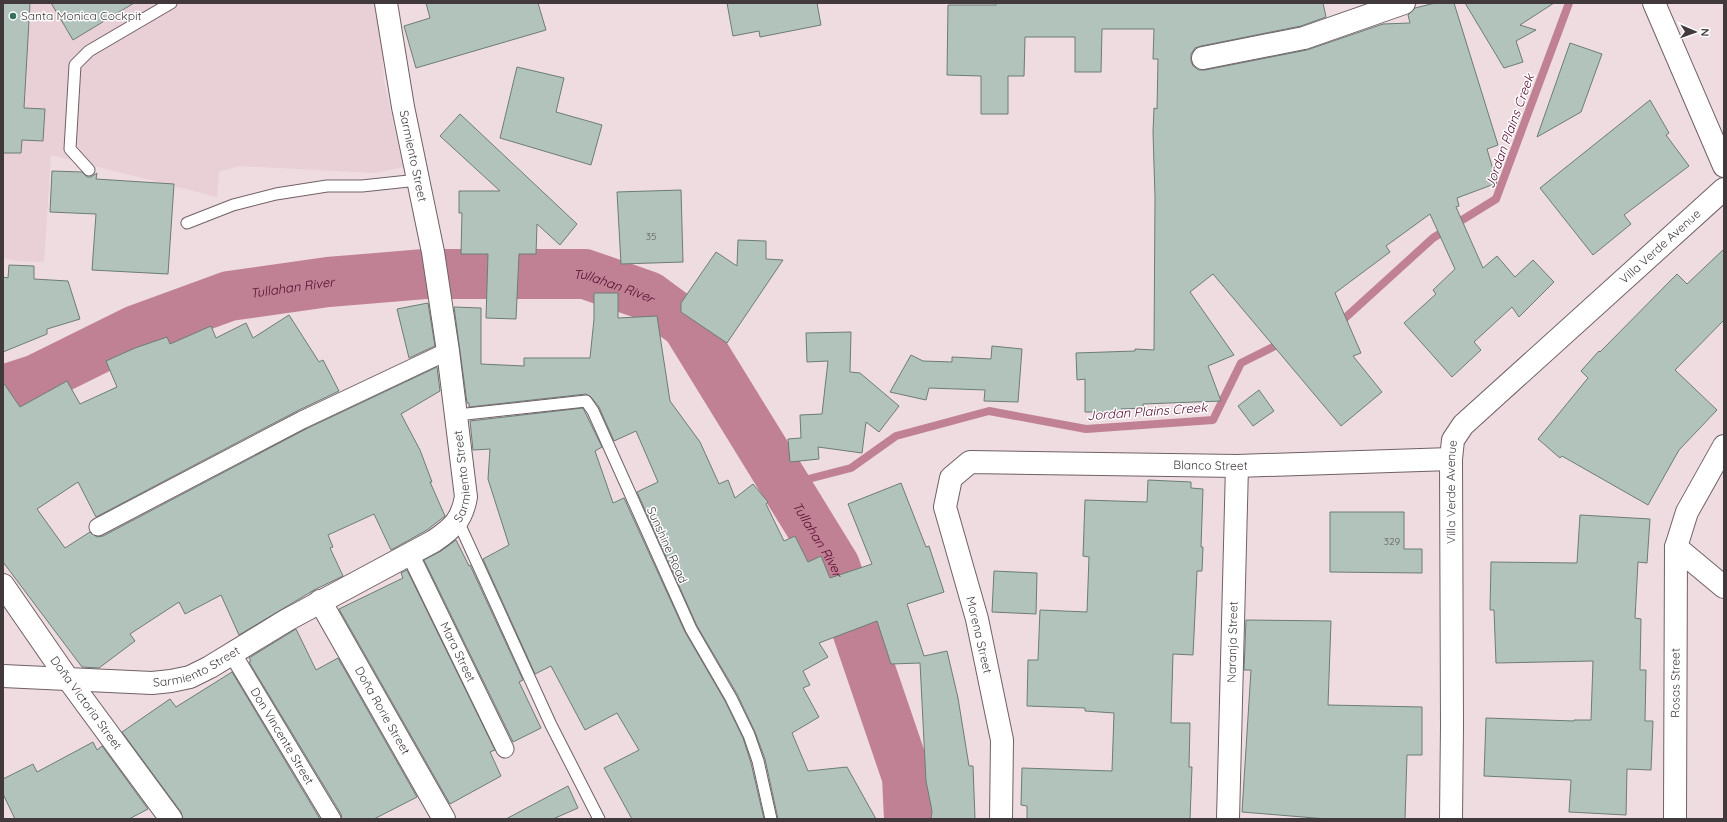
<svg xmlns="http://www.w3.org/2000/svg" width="1727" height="822" viewBox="0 0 1727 822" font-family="Quicksand,sans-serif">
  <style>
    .built { fill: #e9cfd6 }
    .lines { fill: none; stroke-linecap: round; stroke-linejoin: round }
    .stream { stroke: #c08195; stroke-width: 8 }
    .river { stroke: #c08195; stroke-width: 50 }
    .building { fill: #b2c3bc; stroke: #6c7c76 }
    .service-casing { stroke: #706165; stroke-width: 13 }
    .pedestrian-casing { stroke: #706165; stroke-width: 19 }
    .minor-casing { stroke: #706165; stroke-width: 24 }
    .tertiary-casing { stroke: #706165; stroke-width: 24 }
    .service { stroke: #fff; stroke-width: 11 }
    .pedestrian { stroke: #fff; stroke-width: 17 }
    .minor { stroke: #fff; stroke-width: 22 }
    .tertiary { stroke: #fff; stroke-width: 22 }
    .poi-dot { fill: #34715d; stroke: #fff; stroke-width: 1.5 }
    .labels { text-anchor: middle; stroke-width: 3; stroke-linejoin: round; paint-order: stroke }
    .number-label { font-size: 10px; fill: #5d5c5b }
    .poi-label { font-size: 12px; fill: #41393b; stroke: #fff; text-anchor: start }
    .street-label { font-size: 12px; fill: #41393b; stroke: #fff }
    .water-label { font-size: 13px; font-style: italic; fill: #55082c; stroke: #fff }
  </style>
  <rect width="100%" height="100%" fill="#eedce1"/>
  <path class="built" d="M3 3H379L384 81 403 167 375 173 239 166 219 172 217 197 51 155 44 262 16 261 3 258Z"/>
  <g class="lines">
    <path class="stream" d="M1337 321 1345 318 1433 238 1496 199 1569 3
      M785 485 851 468 896 436 989 411 1086 429 1213 420 1241 363 1283 342"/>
    <path class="river" id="s1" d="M3 390 37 379 136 330 229 296 328 282 425 274H585L648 296 686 324 835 566 907 777 909 819"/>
  </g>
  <path class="building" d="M3 3H30L24 108 45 109 43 141 22 140 21 153H3Z
    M51 3H134L73 40Z
    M426 3H538L546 30 416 68 404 26 430 18Z
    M727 3H817L821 25 760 37 759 31 733 36Z
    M996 3H1323L1326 17 1301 26 1201 46 1195 48 1191 54V61L1193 66 1199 70H1205L1307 50 1383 24 1410 23 1408 15 1415 8 1435 3H1454L1498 145 1487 149 1497 183 1457 198 1459 206 1456 207 1483 268 1497 256 1515 277 1533 260 1554 282 1519 317 1512 307 1474 342 1481 350 1452 377 1404 323 1436 294 1433 290 1455 269 1430 214 1386 246 1390 252 1335 293 1361 353 1353 356 1382 392 1341 426 1213 274 1190 292 1234 355 1208 366 1221 401 1143 404 1144 408 1121 409V412H1085V379L1077 380 1076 353 1135 351V349L1154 350 1155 197 1153 132 1154 108 1157 109 1158 59H1153L1154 29H1102L1101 72H1075V37H1025L1024 76H1008V114H981V76L947 75 948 5H996Z
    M1465 3H1554L1520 25 1536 30 1516 41 1523 62 1504 68Z
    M1570 43 1602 54 1581 112 1537 137Z
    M517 67 564 78 556 112 602 125 591 165 500 138Z
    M1650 100 1669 133 1666 135 1689 166 1624 215 1631 224 1593 255 1540 188Z
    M460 114 577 224 560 245 537 224 536 254H519L516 319 486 318 488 254H461L462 213H459V191H500L440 136Z
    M52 171 82 172 87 177H91L97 173 96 179 174 184 168 274 92 270 96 214 50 212Z
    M681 190 683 262 621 264 617 192Z
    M738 240 766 241V259L783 260 727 343 681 312V303L716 252 737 266Z
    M1724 249V320L1675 370 1717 410 1679 450 1648 505 1562 456 1560 458 1538 439 1588 378 1581 371 1599 351 1600 352 1677 274 1687 284Z
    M9 265 34 266V279L68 281 80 319 47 329V334L3 352V277L8 278Z
    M594 293H618V318L657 316 670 401 700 442 719 484 728 480 735 498 753 484 768 502 766 504 784 541 795 536 808 562 821 556 830 578 872 564 848 504 901 483 926 547 929 546 944 592 907 604 924 656 947 651 958 698 969 766H973L975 819H931L932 811 926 781 920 663 891 664 877 621 819 643 828 657 803 671 810 685 803 688 819 717 792 733 808 771 847 767 876 819H778L765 759 755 732 737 694 697 626 637 492 658 482 636 431 614 441 599 407 591 397 586 394 469 407V403H467L454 307 481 308V364L524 366V358H590L594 319Z
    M428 303 435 346 409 358 397 309Z
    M289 315 319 362 323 360 339 391 297 411 96 517 78 482 37 509 65 548 90 532 97 537 103 536 306 429 437 367 440 391 401 414 420 450 432 482H430L445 516 427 530 391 550 374 514 328 535 333 547 330 548 343 576 314 590 239 635 221 595 185 614 179 602 130 634 135 641 99 668 82 667 3 562V382L20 407 67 381 80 404 117 387 106 361 135 348 167 337 170 344 211 326 216 338 246 323 253 338Z
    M851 332 850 372 860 373 899 406 879 432 866 422 862 453 818 447 819 459 790 462 788 439 801 438 800 415 822 414 828 361 807 362 806 333Z
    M992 346 1022 349 1018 402 984 401 985 390 929 388 926 400 890 392 911 355 923 361 952 362V357L991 359Z
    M1259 390 1274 411 1253 426 1238 406Z
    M583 408 602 447 595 451 613 503 624 498 685 632 725 701 743 738 751 763 764 819H632L604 768 639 750 617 713 585 730 551 666 535 674 483 559 509 545 488 479 490 449 473 450 470 421Z
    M1148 480 1191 482V488L1203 489 1201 547H1203L1202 571H1197L1193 655 1173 654 1171 723H1190L1189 767H1192L1190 819H1027V806L1021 805 1022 768 1112 771 1114 713 1085 711V708L1027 706 1028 660H1038L1040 610 1087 612 1089 557 1083 556 1085 500 1147 502Z
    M1330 512H1404V549H1422V573L1330 572Z
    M1580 515 1650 519 1647 563 1638 562 1635 618 1641 619 1640 670H1646L1645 721H1653L1651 770 1627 769 1626 815 1569 812 1571 780 1484 776 1486 718 1574 721V720H1591L1593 661 1496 663 1494 610H1490L1491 562 1577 563Z
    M456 540 469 566 470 565 523 680 519 682 541 728 513 742 424 560 441 551Z
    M407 570 495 750 490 752 501 776 450 804 339 609 403 578 401 573Z
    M994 571 1037 573 1036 614 992 612Z
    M1246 620 1331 621 1328 705 1422 707V755H1407L1405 819H1327L1242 812 1251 670H1244Z
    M296 629 316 670 338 658 417 797 374 819H342L341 814 249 662 251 661 249 658Z
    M232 672 320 819H183L181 812 122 732 170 699 176 707Z
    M93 742 97 750 102 746 148 809 129 819H15L3 794V779L33 764 37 772Z
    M568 786 578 808 553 819H506Z"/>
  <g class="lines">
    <g class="service-casing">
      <path id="service" d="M89 170 70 149 75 65 89 51 171 3
        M187 223 233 205 276 194 327 186H362L418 180
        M457 415 586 401 593 411 691 629 731 698 749 735 758 761 771 819
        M458 521 551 725 599 819"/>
    </g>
    <g class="pedestrian-casing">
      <g id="pedestrian">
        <path d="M98 527 302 420 448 351"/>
        <path id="s2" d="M410 554 505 749"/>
        <path id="s3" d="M232 653 332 819"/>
      </g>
    </g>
    <g class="minor-casing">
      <g id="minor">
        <path d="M1654 3 1724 166"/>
        <path d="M1203 58 1304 38 1404 3"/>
        <path d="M1724 446 1687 512 1676 547 1724 587"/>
        <path d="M3 585 68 679"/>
        <path id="s4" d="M320 601 444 819"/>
        <path id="s5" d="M1001 819 1002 740 977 619 945 507 951 478 970 462 1237 466 1451 459"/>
        <path id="s6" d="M1228 819 1237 466"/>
        <path id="s7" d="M1451 819 1452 726 1451 459 1453 440 1463 425 1724 189"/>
        <path id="s8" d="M1675 819 1676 547"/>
      </g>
    </g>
    <g class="tertiary-casing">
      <g id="tertiary">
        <path id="s9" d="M3 676 152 683 171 681 190 677 210 667 287 620 434 541C453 528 462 520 466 497L448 351 433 252 403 107 386 3"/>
        <path d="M68 679 171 819"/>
      </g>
    </g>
    <use href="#service" class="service"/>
    <use href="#pedestrian" class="pedestrian"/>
    <use href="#minor" class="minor"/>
    <use href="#tertiary" class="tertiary"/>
  </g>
  <circle class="poi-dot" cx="13" cy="16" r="4"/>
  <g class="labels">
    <g class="number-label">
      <text x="651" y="240">35</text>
      <text x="1392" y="545">329</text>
    </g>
    <g class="poi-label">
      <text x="21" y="20">Santa Monica Cockpit</text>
    </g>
    <g class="street-label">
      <text transform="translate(413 156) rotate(78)" y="4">Sarmiento Street</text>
      <text dy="4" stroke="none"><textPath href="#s7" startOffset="663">Villa Verde Avenue</textPath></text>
      <text dy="4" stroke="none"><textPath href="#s5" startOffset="614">Blanco Street</textPath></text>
      <text dy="4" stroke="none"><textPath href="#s9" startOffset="544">Sarmiento Street</textPath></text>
      <text dy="4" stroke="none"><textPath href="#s7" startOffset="327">Villa Verde Avenue</textPath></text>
      <text transform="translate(667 545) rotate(66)" y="4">Sunshine Road</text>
      <text transform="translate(979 635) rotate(77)" y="4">Morena Street</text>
      <text dy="4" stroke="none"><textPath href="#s6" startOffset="177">Naranja Street</textPath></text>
      <text dy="4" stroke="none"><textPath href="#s2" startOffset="109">Mara Street</textPath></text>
      <text dy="4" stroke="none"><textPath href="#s9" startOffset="197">Sarmiento Street</textPath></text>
      <text dy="4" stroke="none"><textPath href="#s8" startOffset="136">Rosas Street</textPath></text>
      <text transform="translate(86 703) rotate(54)" y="4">Doña Victoria Street</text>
      <text dy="4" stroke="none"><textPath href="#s4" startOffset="126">Doña Rorie Street</textPath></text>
      <text dy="4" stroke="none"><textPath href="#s3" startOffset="97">Don Vincente Street</textPath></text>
    </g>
    <g class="water-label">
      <text transform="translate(1509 131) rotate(-70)" y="5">Jordan Plains Creek</text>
      <text dy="5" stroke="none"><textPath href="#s1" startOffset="309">Tullahan River</textPath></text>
      <text dy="5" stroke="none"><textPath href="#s1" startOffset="633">Tullahan River</textPath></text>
      <text transform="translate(1147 411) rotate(-4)" y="5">Jordan Plains Creek</text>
      <text dy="5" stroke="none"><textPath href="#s1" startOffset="969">Tullahan River</textPath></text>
    </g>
  </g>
  <rect width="1727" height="822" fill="none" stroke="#41393b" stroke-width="8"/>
  <g transform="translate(1695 32) rotate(92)" stroke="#ffffff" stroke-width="3" paint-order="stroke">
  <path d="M0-3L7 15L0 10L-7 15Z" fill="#41393b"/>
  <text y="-6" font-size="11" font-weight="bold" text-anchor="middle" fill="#41393b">N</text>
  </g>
</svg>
